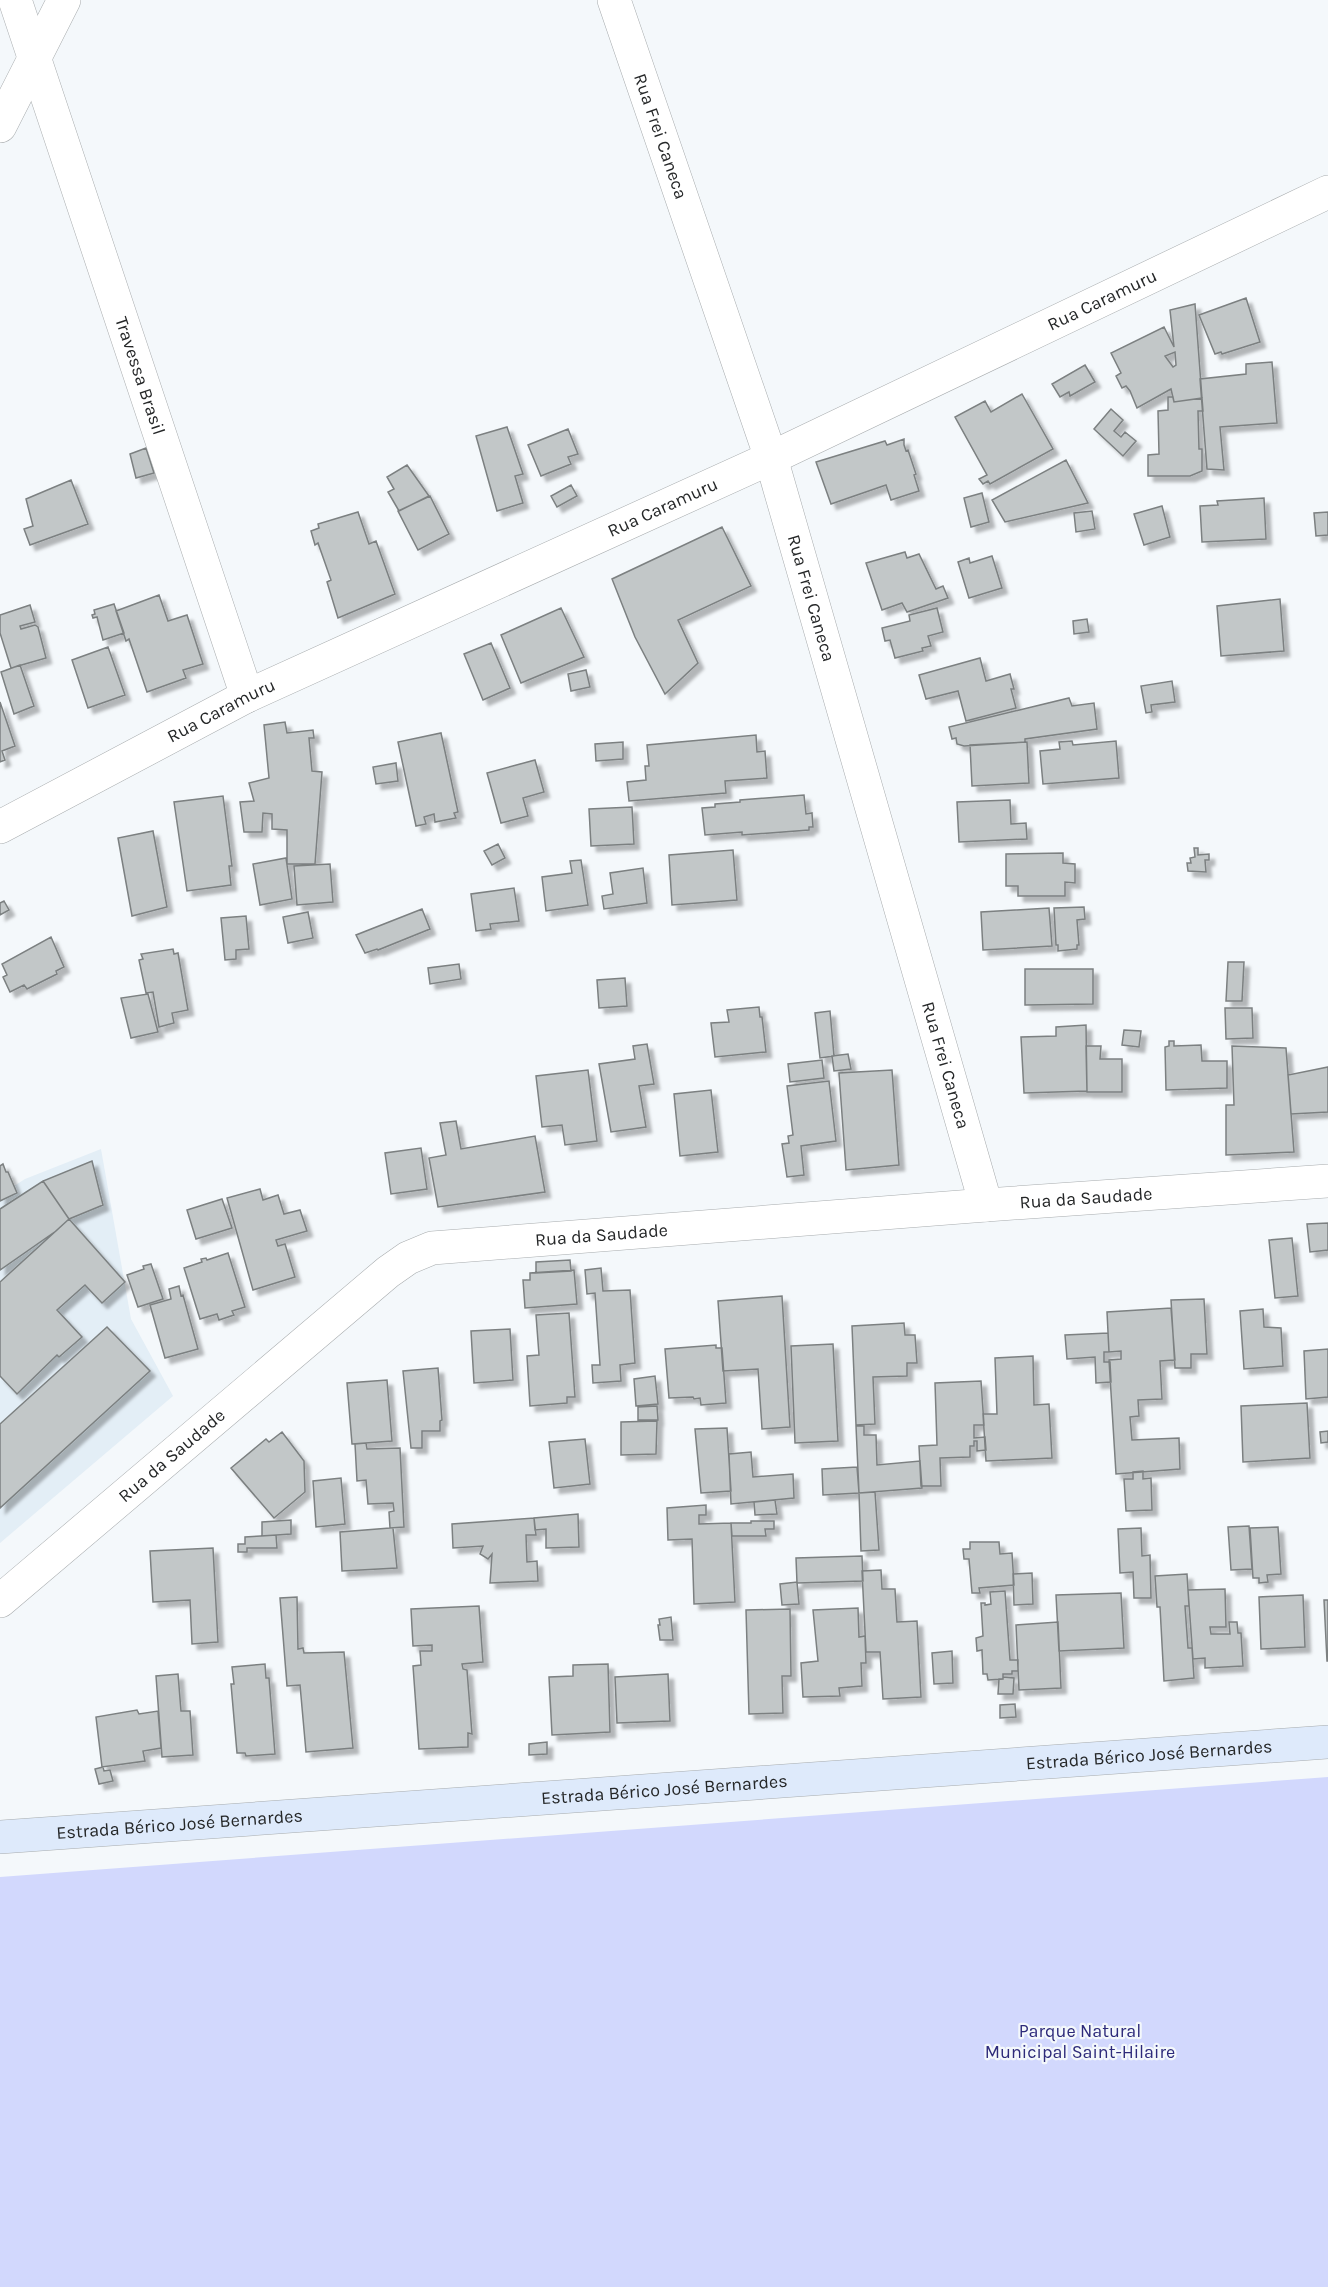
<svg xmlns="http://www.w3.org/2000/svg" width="1328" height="2287" viewBox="0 0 1328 2287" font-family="Karla,sans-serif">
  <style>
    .built { fill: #e3eef6 }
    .green { fill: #d2d8fd }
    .building { fill: #c2c7c8; stroke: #7c8081; stroke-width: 1.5; fill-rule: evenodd; filter: url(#shadow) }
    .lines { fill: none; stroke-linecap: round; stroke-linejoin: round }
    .minor-casing { stroke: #a8acae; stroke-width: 34 }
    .tertiary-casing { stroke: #a8acae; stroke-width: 34 }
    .secondary-casing { stroke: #a8acae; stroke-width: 34 }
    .minor { stroke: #fff; stroke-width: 33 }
    .tertiary { stroke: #fff; stroke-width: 33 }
    .secondary { stroke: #deeafb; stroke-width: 33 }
    .labels { text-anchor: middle; stroke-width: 4.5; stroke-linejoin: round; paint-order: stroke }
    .street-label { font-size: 18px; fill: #252728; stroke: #f4f8fb }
    .park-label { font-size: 18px; fill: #2d2a7a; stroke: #f4f8fb }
  </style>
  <defs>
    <filter id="shadow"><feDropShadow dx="5.5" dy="5.5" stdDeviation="1.5" flood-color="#0004"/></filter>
  </defs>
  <rect width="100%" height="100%" fill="#f4f8fb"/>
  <path class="built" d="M101 1149 131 1319 173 1396 0 1543V1195L25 1179Z"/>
  <path class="green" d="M1328 1777V2287H0V1877Z"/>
  <path class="building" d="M1246 298 1260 342 1222 354 1221 352 1215 354 1199 315Z
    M1195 304 1202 398 1174 402 1171 389 1137 408 1130 391 1126 386 1122 388 1116 376 1121 373 1111 353 1164 327 1174 347 1170 310ZM1175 352 1176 365 1173 367 1165 356Z
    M1272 362 1277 423 1220 427 1224 470 1207 469 1200 379 1246 374V364Z
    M1085 365 1095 382 1070 396 1069 392 1060 397 1052 384Z
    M1022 394 1053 449 990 484 988 481 983 484 979 479 987 475 955 417 985 401 991 412Z
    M1168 397H1173L1174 402 1202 398 1203 411H1198L1199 449H1202V471L1190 476H1148V455L1159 454 1158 411 1168 410Z
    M1111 409 1123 420 1114 431 1121 437 1125 432 1136 441 1123 456 1094 429Z
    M507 427 523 474 515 476 523 503 497 511 476 436Z
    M568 429 578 454 568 457 571 464 541 476 528 445Z
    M904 439V445L906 451 908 450 916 474 914 475 919 491 891 500 886 485 831 504 816 462 885 441 887 445Z
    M146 448 154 473 136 478 130 454Z
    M1066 460 1088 503 1005 522 992 500Z
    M407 465 429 496 399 511 388 492 394 489 387 477Z
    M71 480 88 524 30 545 24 529 33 526 26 499Z
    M571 485 577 496 557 507 551 496Z
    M982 493 989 522 971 527 964 498Z
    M430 496 449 534 418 550 398 511Z
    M1264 498 1266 539 1202 542 1200 506 1218 505 1217 501Z
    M1162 506 1170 537 1144 545 1134 514Z
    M1092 511 1095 529 1076 532 1074 513Z
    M358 512 369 544 376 541 395 594 338 618 327 582 331 580 318 543 315 545 311 531 319 528 318 524Z
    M1328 512V535L1316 536 1314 513Z
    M722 527 751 586 678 620 698 663 665 694 635 637 612 579Z
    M905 552 907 558 919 554 936 589 943 586 948 598 907 612 902 603 882 610 866 563Z
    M992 556 1002 588 969 598 958 562 969 558 970 563Z
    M159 595 168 621 187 615 203 664 183 670 186 678 147 692 129 639 126 641 116 611Z
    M1280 599 1284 651 1221 656 1217 606Z
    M114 604 124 633 103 640 97 617 93 618 92 615 95 614 94 610Z
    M30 605 35 622 20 626 21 629 35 625 38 627 46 658 11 668 0 633V615Z
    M561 608 584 657 521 683 501 635Z
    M937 608 943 632 928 636 931 646 922 648 923 651 895 658 890 640 885 641 882 628 910 621 909 615Z
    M1087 619 1089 632 1074 634 1073 621Z
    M491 643 510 688 483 700 464 654Z
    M108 647 125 695 88 708 72 660Z
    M980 658 986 681 1010 674 1014 689H1011L1016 708 966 721 958 691 926 699 919 675Z
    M20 665 34 706 14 714 1 672Z
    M586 670 590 687 571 691 568 674Z
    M1172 681 1175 702 1151 705 1152 712 1146 713 1141 686Z
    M1069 698 1072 706 1094 703 1097 729 1025 739V742L964 746 957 744 956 738 952 739 949 727Z
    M0 702 15 746 2 751 5 760 0 762Z
    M285 722 287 733 313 730 314 738H309L312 771 322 772 315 864H287V830L272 829V814L263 813 262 832H244L240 802 254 801 249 783 269 778 264 725Z
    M441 733 458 812 454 813 456 818 435 822 434 814 424 817 426 824 416 826 398 742Z
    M756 735 757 752 765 751 767 778 725 781 726 793 629 801 627 782 646 780 645 766H649L647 745Z
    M1072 741 1073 745 1116 741 1119 778 1043 784 1040 751 1060 749 1059 742Z
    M623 742V759L596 761 595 744Z
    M1027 742 1029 783 972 786 970 745Z
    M535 760 544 792 523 798 528 816 501 823 487 773Z
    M396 763 398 781 376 784 373 767Z
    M804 795 806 814 812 813 813 827H809V830L742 835V832L705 835 702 808 715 807V804L740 802V800Z
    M223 796 232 866H229L231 885 187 891 174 802Z
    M1010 800 1011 824 1026 823 1027 839 959 842 957 802Z
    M632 807 634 844 591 846 589 809Z
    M153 831 167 907 132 916 118 838Z
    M498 844 505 858 492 865 484 851Z
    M1194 848H1198V855L1209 854V860H1205L1206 872 1188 871 1187 863H1191L1190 858 1195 857Z
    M733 850 737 900 672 905 669 855Z
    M1063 853V863L1075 864V883L1065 882V896H1018V886H1006V854Z
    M286 858 292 899 260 905 253 864Z
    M581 860 588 905 546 911 542 877 572 873 570 861Z
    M330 864 333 902 297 905 294 866Z
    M643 868 647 903 604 909 602 896 613 894 610 873Z
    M514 888 519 921 490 924 491 929 476 931 471 894Z
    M4 901 9 910 0 915V903Z
    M1084 907 1085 919 1077 920 1079 945H1077V949L1058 951V945H1056L1054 908Z
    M1049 908 1052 946 983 950 981 912Z
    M422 909 430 929 378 950 377 949 365 953 356 935Z
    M308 912 313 938 288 943 283 917Z
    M246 916 249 949 236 950V959L225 960 221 918Z
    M51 937 64 967 56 971 57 974 27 989 24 985 10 992 3 977 7 975 2 964Z
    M173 949 174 954 178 953 188 1010 172 1013 174 1023 159 1027 153 992 146 993 139 960 143 959 141 954Z
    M1228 962H1244L1242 1001H1226Z
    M459 964 461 979 430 984 428 968Z
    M1025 969H1093V1004L1025 1005Z
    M625 978 627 1006 599 1008 597 980Z
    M148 994 158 1032 131 1038 121 998Z
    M759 1007 760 1017H762L766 1052 715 1057 711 1023 729 1022 727 1010Z
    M1225 1008H1252L1253 1038 1226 1039Z
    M830 1011 834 1056 820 1058 815 1013Z
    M1086 1025 1087 1091 1024 1093 1021 1037 1056 1036V1027Z
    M1124 1030 1141 1031 1139 1047 1122 1045Z
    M1169 1041H1174V1046L1201 1045 1202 1061H1227V1088L1166 1090 1165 1047 1169 1046Z
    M647 1044 654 1084 639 1086 646 1127 611 1132 599 1064 635 1059 633 1046Z
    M1086 1046H1101L1100 1059H1122V1092H1087Z
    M1232 1046 1286 1048 1294 1152 1226 1155V1105H1234Z
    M848 1054 851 1069 834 1071 832 1056Z
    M822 1060 824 1078 790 1082 788 1064Z
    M1328 1067V1112L1291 1114 1288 1075Z
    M588 1070 597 1141 565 1145 562 1125 542 1127 536 1076Z
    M892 1070 899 1165 846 1170 839 1073Z
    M829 1081 836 1141 801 1146 804 1175 787 1177 782 1144 789 1143 788 1136 793 1135 787 1086Z
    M711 1090 718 1152 680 1156 674 1094Z
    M456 1121 461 1149 535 1136 545 1192 438 1207 429 1158 446 1155 440 1123Z
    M421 1148 427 1189 391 1194 385 1153Z
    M92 1161 103 1205 69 1219 43 1181Z
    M3 1164 6 1172H8L17 1193 0 1201V1166Z
    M43 1181 69 1219 56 1231 0 1270V1209Z
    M260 1189 263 1200 278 1195 284 1214 300 1210 307 1231 276 1240 278 1246 285 1244 295 1277 253 1290 227 1198Z
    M222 1199 232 1228 196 1239 187 1210Z
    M69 1219 125 1282 102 1303 85 1285 57 1310 82 1337 59 1357 57 1355 17 1394 0 1376V1282Z
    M1328 1223V1250L1310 1252 1307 1224Z
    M1292 1238 1298 1296 1275 1298 1269 1240Z
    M228 1253 245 1307 232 1311 234 1315 219 1320 217 1314 200 1319 184 1268 202 1262 201 1259 206 1258 207 1260Z
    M570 1260 571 1271 536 1273V1262Z
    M151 1264 163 1299 138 1307 127 1275 144 1269 143 1266Z
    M601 1268 603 1291 630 1290 635 1363 620 1365 621 1381 593 1383 592 1365H600L595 1293 587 1294 585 1270Z
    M574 1270 577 1304 525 1308 523 1280H530V1273Z
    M179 1286 181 1296 183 1295 198 1349 165 1358 150 1305 171 1299 169 1289Z
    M782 1296 790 1427 762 1429 758 1369 723 1371 718 1301Z
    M1204 1299 1207 1354H1191V1368H1175L1171 1300Z
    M1171 1308 1175 1360 1160 1361 1162 1399 1138 1400 1139 1416 1130 1417 1132 1440 1179 1438 1180 1469 1116 1474 1109 1360 1121 1359V1351L1109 1352 1107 1312Z
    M1263 1309 1264 1327 1281 1328 1283 1366 1244 1369 1240 1311Z
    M569 1313 575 1397H567V1403L530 1406 527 1356 539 1355 536 1315Z
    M904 1323 905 1335H915L917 1363H907V1376L873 1377 875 1424 856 1425 852 1326Z
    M107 1327 150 1371 0 1508V1424Z
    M510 1329 513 1380 474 1383 471 1331Z
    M1108 1333 1109 1352H1104V1362H1110L1111 1382 1096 1383 1095 1357 1067 1359 1065 1335Z
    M833 1344 838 1441 795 1443 791 1346Z
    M716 1345V1348H722L726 1403 701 1405 700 1398 694 1399 693 1397 669 1398 665 1349Z
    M1328 1349V1397L1306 1399 1304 1351Z
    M1033 1356 1034 1405 1049 1404 1052 1458 986 1461 983 1414H997L995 1358Z
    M438 1368 442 1420 440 1421V1431H422V1448H411L403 1371Z
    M655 1376 658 1404 636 1406 634 1379Z
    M387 1380 392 1441 352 1444 347 1383Z
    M981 1381 984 1425H974V1438L985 1437 986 1450 977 1451V1441H974V1446H970V1457L940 1458 941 1486H921L919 1446 937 1445 935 1383Z
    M1307 1403 1310 1458 1243 1462 1241 1406Z
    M657 1406 658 1420H638V1407Z
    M657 1421 656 1454 621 1455V1422Z
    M856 1426H864V1435H876L877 1465 920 1461 922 1488 859 1493Z
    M727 1428 731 1491 701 1493 695 1429Z
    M1328 1431V1442L1321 1443 1320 1432Z
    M282 1432 304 1461 305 1492 274 1518 231 1468 266 1439 269 1442Z
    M585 1439 590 1484 554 1488 549 1442Z
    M366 1443 367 1449 400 1448 404 1527 390 1528 389 1512 394 1511 393 1503 368 1504 366 1480 357 1481 355 1444Z
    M751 1452 753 1477 793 1474 794 1498 731 1504 729 1454Z
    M857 1467 859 1493 823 1495 822 1469Z
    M1143 1471V1479L1151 1478 1152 1510 1126 1511 1124 1479H1133V1472Z
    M341 1478 345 1524 316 1527 313 1481Z
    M875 1492 879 1550 861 1551 859 1493Z
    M775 1500 777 1514 755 1515 754 1502Z
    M706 1505V1515H699V1524L731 1523 735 1602 694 1604 692 1539 668 1540 667 1508Z
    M578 1514 579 1547 546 1548V1529L535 1530 534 1518Z
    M534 1518 536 1535H526L527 1562 537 1561 538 1581 490 1583 492 1554 488 1559 480 1554 483 1546 453 1548 452 1524Z
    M291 1520V1534L262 1536V1522Z
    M751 1521H774V1529H765L766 1536H732L731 1523H751Z
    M1249 1526 1252 1569 1231 1570 1228 1527Z
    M1278 1527 1281 1574 1267 1575 1268 1582 1259 1583V1578H1253L1250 1528Z
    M390 1528H393L397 1568 342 1571 340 1532Z
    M1141 1528 1142 1556 1150 1555 1151 1598H1134L1133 1572 1120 1573 1118 1529Z
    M276 1535 277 1548H247V1552H238V1544H245V1537Z
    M970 1542H999L1000 1554 1012 1553 1014 1585 979 1588 980 1593H972L969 1559H964L963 1549H970Z
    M213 1548 218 1642 192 1644 190 1600 153 1602 150 1551Z
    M862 1556 863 1581 797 1583 796 1558Z
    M881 1570 882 1589H895L897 1622 917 1621 921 1697 883 1699 880 1652H866L862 1571Z
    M1032 1573 1033 1604 1014 1605 1013 1574Z
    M1187 1574 1189 1606H1185L1188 1648H1192L1194 1678 1164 1681 1160 1607H1157L1155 1576Z
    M797 1582 799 1604 782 1605 780 1584Z
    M1225 1589 1226 1627H1210L1211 1634H1230L1229 1622H1237L1238 1633H1241L1243 1666 1205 1668V1658L1193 1659 1188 1590Z
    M1005 1591 1010 1660H1018V1671H1012V1674H1003V1679L988 1680 987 1674H983L982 1650 977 1651 976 1638 983 1636 981 1603H985V1605L991 1604 990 1592Z
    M1121 1593 1124 1648 1059 1651 1056 1595Z
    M1303 1595 1305 1647 1261 1649 1259 1597Z
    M297 1597 298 1649 303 1648 304 1653 344 1652 353 1748 306 1752 300 1685 287 1686 280 1598Z
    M1324 1600H1328V1661H1327Z
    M479 1606 483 1662 462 1664 463 1669 467 1670 472 1734 468 1733V1747L419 1749 413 1666 421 1665 420 1651H432V1645L413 1646 411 1609Z
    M858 1608 859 1637 865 1636 866 1663H861L862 1686 839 1688 840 1696 803 1697 801 1663 818 1661 813 1610Z
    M790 1609 791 1676H782L783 1713 749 1714 746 1610Z
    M671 1617 673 1640H660L658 1625H660L659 1619Z
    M1058 1622 1061 1688 1019 1690 1016 1625Z
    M952 1651 953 1683 934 1684 932 1653Z
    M265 1664 266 1678H269L275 1754 246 1756 245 1753H237L231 1684H234L232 1667Z
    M608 1664 610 1732 552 1735 549 1677 573 1676V1665Z
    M178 1674 181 1711H190L193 1755 162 1757 156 1676Z
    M668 1674 670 1721 617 1723 615 1677Z
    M1003 1677 1014 1678 1013 1694H998L999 1679H1003Z
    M1015 1704 1016 1717 1000 1718V1705Z
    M137 1710 139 1714 158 1711 161 1748 143 1751 145 1761 102 1767 96 1717Z
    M547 1742V1754L529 1755V1744Z
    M103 1767 104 1771 110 1770 113 1781 99 1784 95 1769Z"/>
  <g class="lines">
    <g class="minor-casing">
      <g id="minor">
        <path id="s1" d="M15 0 247 696"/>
        <path id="s2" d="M0 827 247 696 771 458 1328 192"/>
      </g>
    </g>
    <g class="tertiary-casing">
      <g id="tertiary">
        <path id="s3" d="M614 0 771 458 986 1205"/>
        <path d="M0 126 64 0"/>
        <path id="s4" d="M0 1601 388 1272 408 1258 432 1248 986 1205 1328 1181"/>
      </g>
    </g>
    <g class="secondary-casing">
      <g id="secondary">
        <path id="s5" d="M0 1837 1328 1742"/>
      </g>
    </g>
    <use href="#minor" class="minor"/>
    <use href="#tertiary" class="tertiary"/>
    <use href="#secondary" class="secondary"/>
  </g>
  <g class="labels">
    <g class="street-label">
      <text dy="6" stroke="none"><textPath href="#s3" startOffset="144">Rua Frei Caneca</textPath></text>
      <text dy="6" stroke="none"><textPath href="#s2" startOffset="1222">Rua Caramuru</textPath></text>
      <text dy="6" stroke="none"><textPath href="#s1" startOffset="396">Travessa Brasil</textPath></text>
      <text dy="6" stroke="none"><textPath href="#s2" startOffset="736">Rua Caramuru</textPath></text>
      <text dy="6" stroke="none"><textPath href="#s3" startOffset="630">Rua Frei Caneca</textPath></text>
      <text dy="6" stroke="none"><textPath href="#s2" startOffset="250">Rua Caramuru</textPath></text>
      <text dy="6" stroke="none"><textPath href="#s3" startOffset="1116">Rua Frei Caneca</textPath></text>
      <text dy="6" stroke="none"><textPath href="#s4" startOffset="1215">Rua da Saudade</textPath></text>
      <text dy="6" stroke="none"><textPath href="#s4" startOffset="729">Rua da Saudade</textPath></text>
      <text dy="6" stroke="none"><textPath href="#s4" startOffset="225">Rua da Saudade</textPath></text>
      <text dy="6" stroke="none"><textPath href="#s5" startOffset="1152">Estrada Bérico José Bernardes</textPath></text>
      <text dy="6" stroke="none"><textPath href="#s5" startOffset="666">Estrada Bérico José Bernardes</textPath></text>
      <text dy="6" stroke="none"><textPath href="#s5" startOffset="180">Estrada Bérico José Bernardes</textPath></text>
    </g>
    <g class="park-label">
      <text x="1080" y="2037">Parque Natural<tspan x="1080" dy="21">Municipal Saint-Hilaire</tspan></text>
    </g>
  </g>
</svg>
